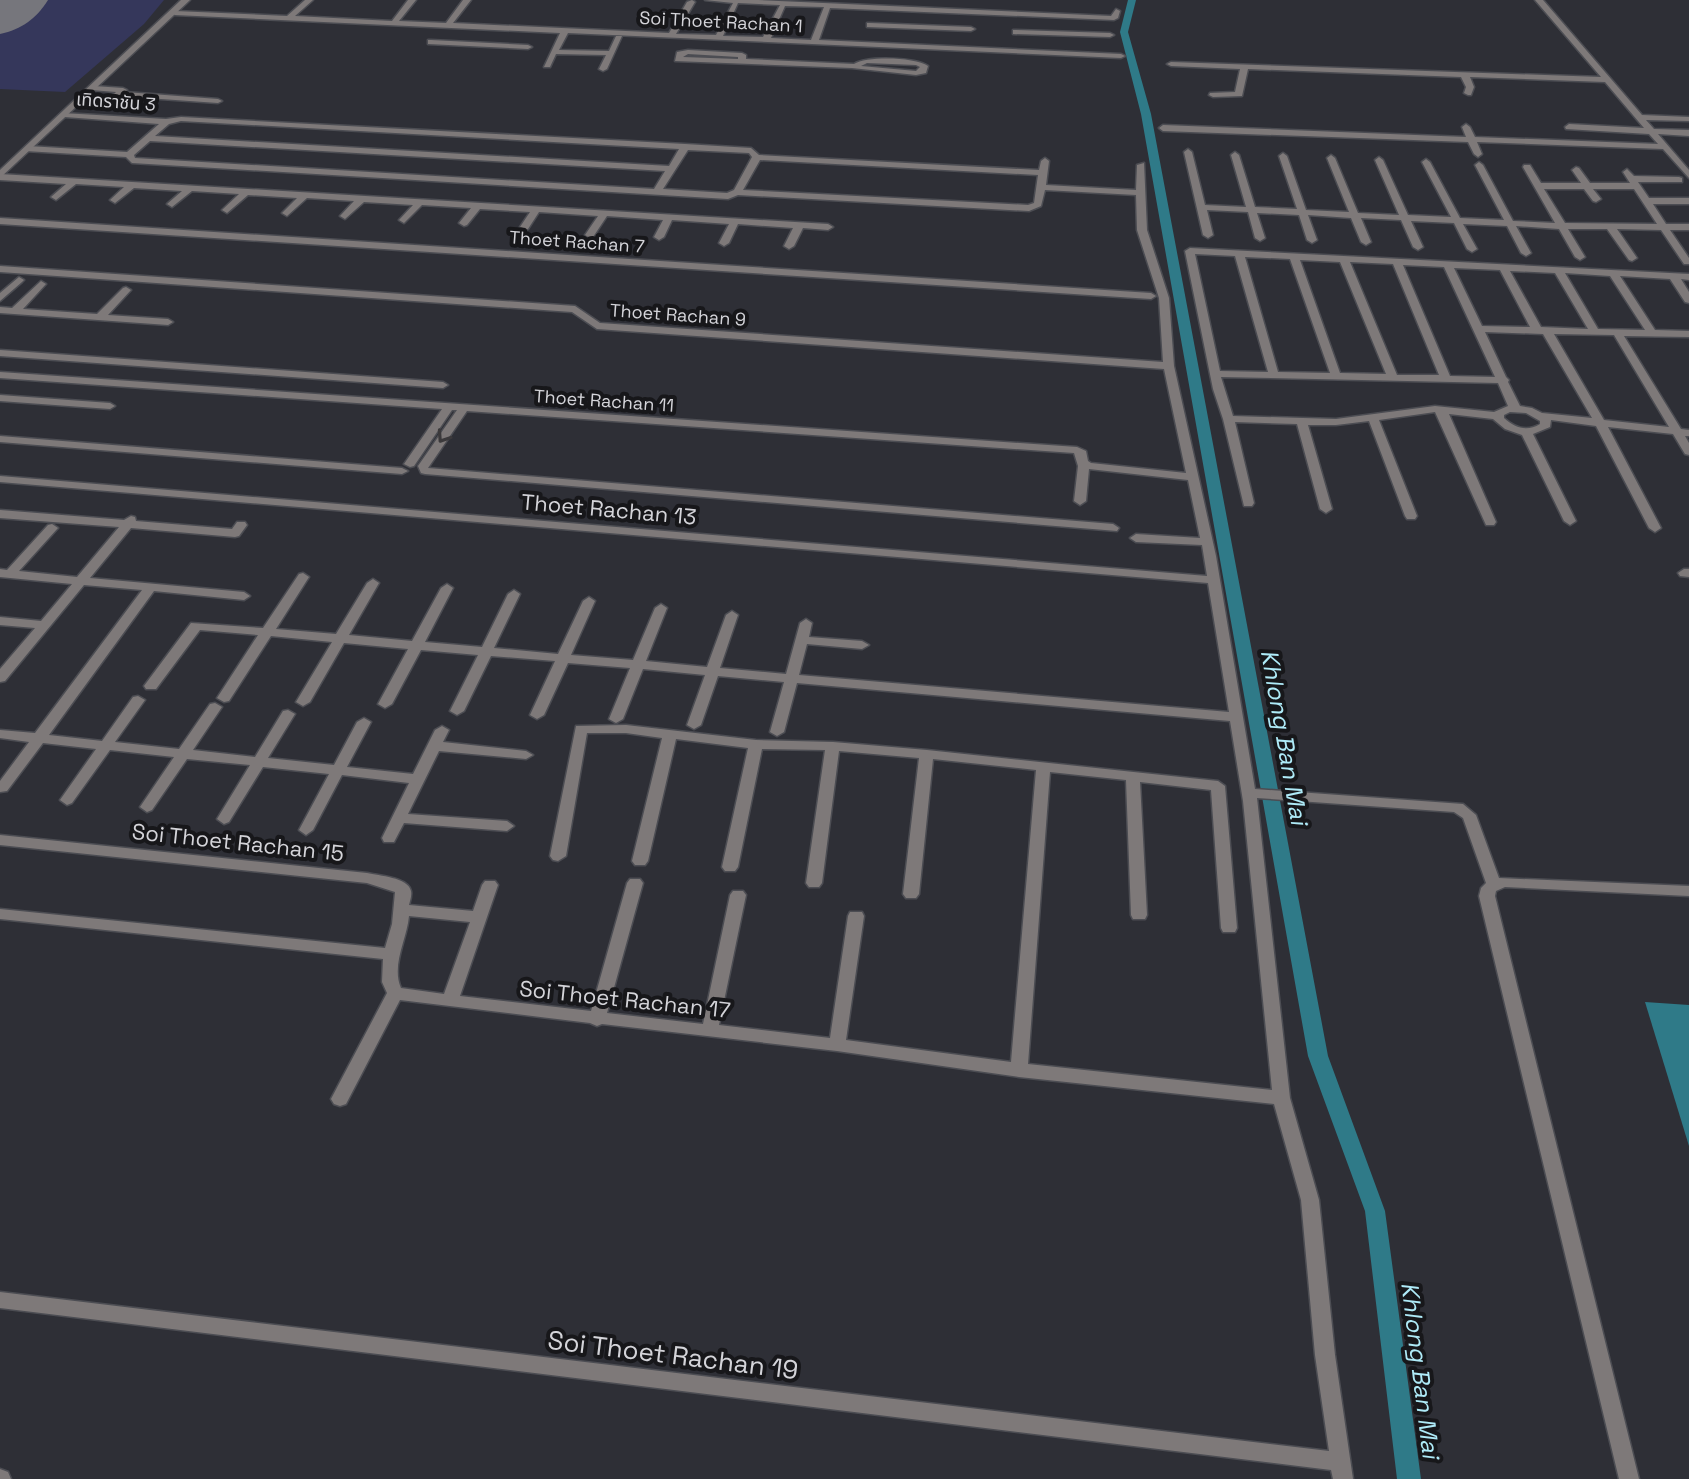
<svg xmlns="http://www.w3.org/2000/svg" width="1689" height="1479" viewBox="0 0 1689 1479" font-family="'Space Grotesk','Noto Sans Thai',sans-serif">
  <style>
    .green { fill: #35375b }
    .water { fill: #2f7a88 }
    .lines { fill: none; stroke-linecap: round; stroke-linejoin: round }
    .canal { fill: #2f7a88; fill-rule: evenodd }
    .taxiway { fill: #76767c; fill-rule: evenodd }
    .runway { fill: #76767c; fill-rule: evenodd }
    .minor-casing { stroke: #4c4d53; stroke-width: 3 }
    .tertiary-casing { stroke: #4c4d53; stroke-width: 3 }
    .minor { fill: #7e7979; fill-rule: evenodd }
    .tertiary { fill: #7e7979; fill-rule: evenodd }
    .oneway { stroke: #3b393b }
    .labels { text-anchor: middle; stroke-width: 8; stroke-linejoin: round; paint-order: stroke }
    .far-street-label { font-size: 18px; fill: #d4d4d9; stroke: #17171a }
    .street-label { font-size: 22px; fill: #d4d4d9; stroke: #17171a }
    .water-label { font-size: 24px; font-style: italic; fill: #afebf8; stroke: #17171a }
    .near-street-label { font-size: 26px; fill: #d4d4d9; stroke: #17171a }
  </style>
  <rect width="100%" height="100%" fill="#2e2f36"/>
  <path class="green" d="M37 0H164L144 24 65 92 0 89V30Z"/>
  <path class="water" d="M1645 1002 1689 1005V1146Z"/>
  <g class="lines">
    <path class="canal" d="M1128 0H1136L1128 32 1151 114 1328 1056 1385 1211 1421 1479H1397L1365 1211 1308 1056 1141 114 1120 32Z"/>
    <path class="taxiway" d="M7 5 18 12 15 17 0 20V6Z"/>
    <path class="runway" d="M0 0H48C36 19 22 29 0 34Z"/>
    <g class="minor-casing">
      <path id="minor" d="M305 0H313L295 16 392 21 408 0H416L399 21 446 23 463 0H471L453 23 669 33 687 2 692 0 695 2 676 34 716 35 733 3 705 0H758L1111 16 1116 9 1120 11 1118 18 1114 20 830 8 819 40 1121 54 1125 56 1121 58 568 33 559 50 609 51 616 36H622L607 69 603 71 599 69 606 55 556 54 550 67H544L560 33 175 15 171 13 175 11 287 16ZM738 3 780 5 763 37 723 36ZM785 6 824 7 811 40 771 38Z
        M1535 0H1543L1642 115 1689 117V121L1646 120 1654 129 1689 130V136L1658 134 1689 170V178L1663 149 1477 142 1482 154 1478 157 1474 154 1468 142 1163 131 1159 128 1163 125 1466 137 1462 127 1466 124 1470 127 1475 137 1658 144 1649 134 1566 129 1565 127 1569 124 1644 128 1605 82 1470 77 1474 87 1471 95H1468L1464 93 1466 87 1461 77 1248 69 1242 96 1213 97 1209 95 1210 93 1235 92 1240 69 1171 66 1167 64 1171 62 1601 77Z
        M870 23 971 27 975 29 971 31 867 27V23Z
        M1016 30 1110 33 1114 35 1110 37 1013 34V30Z
        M431 40 528 45 532 47 528 49 428 44V40Z
        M688 50 742 53 746 55V59L854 64C867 56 915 57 928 66L926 73 916 75 852 68 675 61 677 52ZM688 54 738 57V59L683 57ZM867 63 916 65 920 67 916 71 861 66Z
        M94 86 123 88 127 90 125 92 218 99 222 101 218 103 118 96 114 94 116 92 91 90V86Z
        M62 113 166 119 181 117 685 144 751 148 759 155 1039 170 1041 161 1045 158 1049 161 1046 185 1136 190 1137 165 1144 163 1147 230 1169 298 1174 366 1216 556 1255 789 1463 804 1476 815 1499 878 1689 886V896L1505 887 1496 891 1495 896 1639 1479H1619L1479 896 1481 888 1486 883 1463 818 1454 812 1257 798 1290 1098 1319 1200 1335 1355 1353 1479H1333L1331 1470 0 1308V1292L1329 1451 1315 1355 1301 1200 1274 1104 1019 1077 837 1051 602 1024 597 1026 590 1023 400 1000 346 1104 340 1106 334 1104 331 1099 387 993 382 982 383 959 0 919V909L385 948 392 924 395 892 367 883 0 845V835L367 873C379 876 408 877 411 891 412 896 410 901 409 905L473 911 482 885 485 881H495L498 885 460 996 591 1011 627 883 630 879H640L643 883 607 1013 703 1024 730 895 733 891H743L746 895 719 1025 830 1038 848 916 850 912H862L864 916 846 1040 1011 1062 1036 770 933 759 919 894 916 898H906L903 894 919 758 839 751 822 883 819 887H809L806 883 825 750 762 749 738 867 735 871H725L722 867 748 748 676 739 648 861 645 865H635L632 861 662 738 626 733H587L566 856 558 861 553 860 550 856 576 726 626 725 756 740 833 742 927 750 1218 781 1225 786 1237 928 1235 932H1223L1221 928 1211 790 1140 782 1147 915 1145 919H1133L1131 915 1126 780 1050 772 1028 1064 1272 1090 1243 801 1230 721 797 683 784 732 777 736 770 732 784 682 718 676 701 725 694 729 687 725 705 675 643 669 623 719 616 723 609 719 630 668 568 663 544 715 537 719 530 715 555 661 491 656 464 711 457 715 450 711 478 655 421 650 392 704 385 708 378 704 408 649 344 643 310 702 303 706 296 702 332 642 271 636 229 701 224 702 217 698 258 635 200 630 156 689H146L144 686 191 623 263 628 299 574 303 573 309 577 276 629 336 634 367 583 373 579 379 583 349 635 412 641 441 588 447 584 453 588 425 642 482 647 508 594 514 590 520 594 494 648 558 654 583 601 589 597 595 601 571 655 633 660 655 608 661 604 667 608 646 661 707 667 726 615 732 611 738 615 720 668 786 674 800 623 806 619 812 623 809 637 862 641 869 645 862 649 807 644 799 675 1229 712 1208 583 0 482V476L1207 576 1202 545 1136 542 1130 538 1136 534 1200 538 1188 480 1089 469 1086 501 1080 505 1074 501 1078 466 1074 453 467 411 428 468 1113 524 1119 528 1117 531 425 474 421 473 418 466 457 410H452L414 466 410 467 404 464 442 409 0 378V372L1077 447 1086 451 1088 461 1091 463 1186 473 1164 369 597 329 572 312 0 272V266L575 306 600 323 1163 362 1159 298 1137 230 1136 195 1045 190 1041 206 1029 211 738 195 728 199 132 163 126 157 25 151 24 149 28 146 127 152 159 124 65 117H62ZM181 121 679 149 669 166 155 136 169 124ZM150 141 665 171 654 189 135 158 134 155ZM688 150 749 153 752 157 734 190 727 193 663 189ZM760 160 1038 175 1034 203 1028 205 743 190ZM409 916 470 922 444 994 401 988C391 965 407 939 409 916Z
        M1188 149 1192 152 1205 205 1246 207 1231 155 1235 152 1239 155 1255 207 1297 209 1279 156 1283 153 1287 156 1306 210 1349 212 1327 158 1331 155 1335 158 1358 213 1399 215 1375 160 1379 157 1383 160 1408 215 1451 217 1422 162 1426 159 1430 162 1460 218 1504 220 1475 165 1479 162 1483 165 1513 221 1555 223 1523 167 1524 165H1530L1541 183H1581L1572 170 1576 167 1579 168 1590 183H1630L1623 172 1627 169 1634 176 1679 177 1682 178V182H1638L1649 198H1689V204H1653L1666 224H1689V230H1670L1689 258V264H1684L1661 230 1617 229 1637 258 1632 261 1629 260 1607 229H1568L1585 257 1580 260 1575 257 1559 229 1516 226 1531 253 1526 256 1521 253 1507 226 1463 224 1477 249 1472 252 1467 249 1454 223 1411 221 1423 247 1418 250 1413 247 1401 220 1361 218 1371 242 1366 245 1361 242 1351 218 1308 215 1317 240 1312 243 1307 240 1299 215 1257 213 1265 238 1260 241 1255 238 1248 212 1207 210 1213 235 1208 238 1203 235 1184 152ZM1544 189H1584L1593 201 1596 202 1601 199 1593 189H1634L1657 224 1565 223Z
        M0 174 828 224 833 227 828 230 803 228 794 246 789 249 784 246 793 228 738 224 729 243 724 246 719 243 729 224 672 220 664 237 659 240 654 237 663 220 607 216 593 237 590 238 585 235 598 216 539 212 528 229 525 230 520 227 530 212 480 209 467 225 464 226 459 223 471 208 422 205 404 223 399 220 413 205 364 202 345 219 340 216 354 201 307 198 287 216 282 213 297 198 248 195 227 213 222 210 239 194 192 191 172 207 167 204 182 191 134 188 115 203 110 200 124 187 76 184 56 200 51 197 66 184 0 180Z
        M0 218 1151 293 1156 296 1151 299 0 224Z
        M1190 248 1689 274V280L1681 279 1689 292V303L1685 302 1670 279 1620 276 1655 330 1689 331V337L1624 336 1681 429 1689 430V436H1685L1689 443V455L1685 454 1673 434 1608 427 1661 528 1655 532 1649 528 1596 426 1551 420 1550 427 1533 434 1576 521 1570 525 1564 521 1522 435 1505 429 1493 419 1449 414 1496 522 1494 525H1486L1435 412 1379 420 1417 516 1415 519H1407L1405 516 1369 421 1336 425H1308L1332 509 1326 513 1320 509 1297 424 1235 422 1254 503 1252 506H1244L1223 419 1213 389 1185 251ZM1195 254 1235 256 1268 372 1220 371ZM1245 257 1290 259 1330 373 1278 372ZM1300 260 1340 262 1386 374 1340 373ZM1350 262 1393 264 1439 375H1397ZM1403 265 1444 267 1495 377 1450 376ZM1454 268 1500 270 1530 327 1482 326ZM1510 271 1555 273 1588 329 1541 327ZM1565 273 1610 276 1645 330 1598 329ZM1485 332 1543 334 1592 418 1542 413 1532 408 1520 406 1508 382 1509 380 1506 377ZM1554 334 1614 335 1669 427 1604 420ZM1221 377 1498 383 1508 406 1494 412 1435 406 1336 419 1233 416ZM1510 412 1526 413 1540 421V424C1527 432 1515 428 1504 418V415Z
        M19 277 24 280 22 282 0 301V293Z
        M41 281 46 284 23 309 97 314 123 288 126 287 131 290 108 315 168 319 173 322 168 325 0 313V307L12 308Z
        M0 350 443 382 448 385 443 388 0 356Z
        M0 395 110 403 115 406 110 409 0 401Z
        M0 436 402 468 408 471 402 474 0 442Z
        M0 510 124 520 131 516 135 517 136 521 232 529 237 522H245L247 525 239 536 235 537 131 528 90 578 244 592 250 596 244 600 154 591 49 735 102 741 133 697 138 696 145 700 115 742 179 749 210 704 215 703 222 707 193 750 255 757 283 711 288 710 295 714 268 758 334 765 357 722 364 718 371 722 347 767 413 774 435 730 442 726 449 730 443 742 526 751 533 755 526 759 439 751 408 814 507 821 514 826 507 831 404 823 394 842H384L382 838 409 783 342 775 313 830 306 835 299 830 329 774 263 767 229 822 224 824 217 819 250 765 187 759 152 810 147 812 140 807 174 757 110 750 72 803 67 805 60 800 96 749 43 743 7 791 0 792V781L29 742 0 738V730L35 733 142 590 84 585 5 681 0 682V669L35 628 0 625V617L41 621 72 584 0 577V569L7 570 48 525 52 524 58 528 19 571 77 577 119 527 0 518Z
        M1684 569H1689V577L1680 576 1678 573Z
        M0 1469 8 1472 11 1479H0Z"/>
    </g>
    <g class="tertiary-casing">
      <path id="tertiary" d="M181 0H190L0 178V170Z"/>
    </g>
    <use href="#minor" class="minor"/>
    <use href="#tertiary" class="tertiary"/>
  </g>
  <defs><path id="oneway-chevron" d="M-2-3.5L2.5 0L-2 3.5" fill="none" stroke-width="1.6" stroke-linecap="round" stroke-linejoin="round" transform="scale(2)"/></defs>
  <use class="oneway" href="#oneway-chevron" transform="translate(443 437) rotate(124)"/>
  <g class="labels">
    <g class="far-street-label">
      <text transform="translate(721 22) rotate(3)" y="6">Soi Thoet Rachan 1</text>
      <text transform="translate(116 102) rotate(4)" y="6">เทิดราชัน 3</text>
      <text transform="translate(577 242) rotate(4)" y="6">Thoet Rachan 7</text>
      <text transform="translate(678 315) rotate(4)" y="6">Thoet Rachan 9</text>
      <text transform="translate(604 401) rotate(4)" y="6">Thoet Rachan 11</text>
    </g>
    <g class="street-label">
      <text transform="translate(609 509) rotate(5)" y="8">Thoet Rachan 13</text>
      <text transform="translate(238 842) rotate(6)" y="8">Soi Thoet Rachan 15</text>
      <text transform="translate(625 999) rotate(6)" y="8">Soi Thoet Rachan 17</text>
    </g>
    <g class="water-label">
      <text transform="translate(1284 737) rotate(80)" y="8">Khlong Ban Mai</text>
      <text transform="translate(1420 1370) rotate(83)" y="8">Khlong Ban Mai</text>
    </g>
    <g class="near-street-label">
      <text transform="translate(673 1355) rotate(7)" y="9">Soi Thoet Rachan 19</text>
    </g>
  </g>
</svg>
